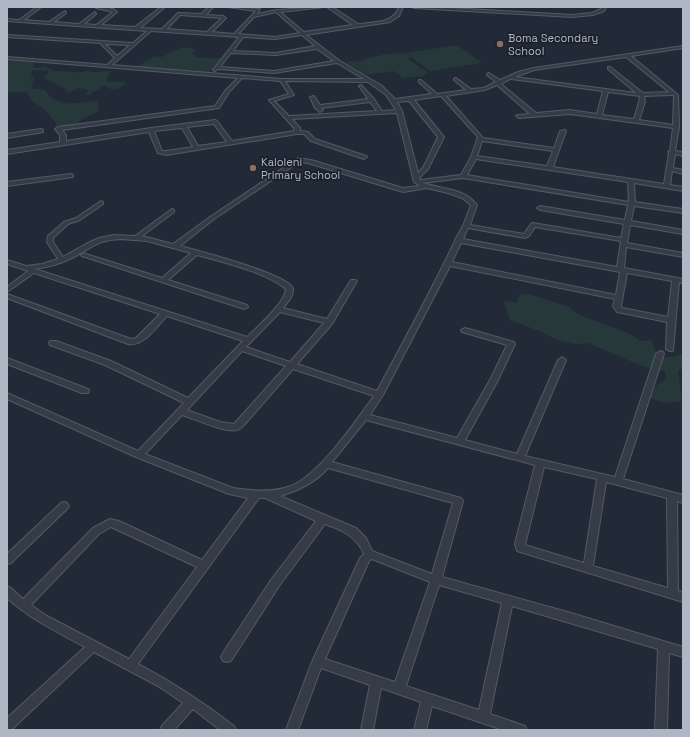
<svg xmlns="http://www.w3.org/2000/svg" width="690" height="737" viewBox="0 0 690 737" font-family="'Space Grotesk',sans-serif">
  <style>
    .green { fill: #27383a }
    .lines { fill: none; stroke-linecap: round; stroke-linejoin: round }
    .minor-casing { stroke: #535a65; stroke-width: 2 }
    .minor { fill: #353c47; fill-rule: evenodd }
    .education-dot { fill: #8d6e63; stroke: #1b212c; stroke-width: 1.5 }
    .labels { text-anchor: middle; stroke-width: 3.5; stroke-linejoin: round; paint-order: stroke }
    .far-poi-label { font-size: 11px; fill: #b0b7c4; stroke: #1b212c; text-anchor: start }
  </style>
  <rect width="100%" height="100%" fill="#222a37"/>
  <path class="green" d="M457 45 482 63 430 71 406 53Z
    M182 47 196 49 192 53 196 57 222 59 209 72 136 67 155 56 162 57Z
    M404 53 411 57 408 59 428 73 423 76 403 78 394 71 367 75 345 62 366 61 362 59 388 54Z
    M9 59 34 61 33 68H39L44 66 46 67V68L52 69 53 71 78 72 79 73 90 70 91 72 111 71 106 80 107 82H126C123 88 117 89 110 89L105 85 100 86 101 89 92 92 91 95H85L89 90 79 88 68 93 64 88 44 78 49 72 48 71 32 70 31 77 34 78 31 88 45 90C59 110 77 102 97 101L99 110C91 117 82 117 75 126L58 128C55 123 52 117 47 112 42 106 29 102 27 92H7V61Z
    M529 294 569 307 579 315 628 333 640 341 651 340 658 356 669 357 683 354V368L678 371 682 401 666 403 648 398 658 384 666 379 665 371 642 366 588 343 577 344 557 340 542 332 510 320 504 301 517 303 519 295Z"/>
  <g class="lines">
    <g class="minor-casing">
      <path id="minor" d="M37 7 40 8 24 20 49 22 65 11 66 13 54 22 79 24 95 12 96 14 84 24 96 25 113 12 96 8C101 6 113 7 117 12L101 25 135 27 161 7H165L140 28 162 29 178 13 201 14 209 7H213L206 15 223 16 226 18 212 32 234 34 256 11 228 7 260 9 257 14 277 10 324 7 280 12 304 32 353 25 327 7H332L358 24C373 22 393 24 399 7H403L399 16 390 22 306 35 340 61 382 86 395 99 432 94 419 82V80H421L437 94 466 90 454 80V79L456 78 471 89 484 88 496 82 487 75V74L489 73 500 80 518 72 534 68 683 46V48L631 56 678 95 679 127 675 151 683 152V156L675 154 673 168 683 170V174L672 171 670 185 683 187V191L634 183 635 202 683 209V213L634 206 631 221 683 230V234L630 225 627 243 683 253V257L626 247 624 268 683 279V283L679 282 673 351H670L666 349 667 322 617 312 613 306 615 299 450 266 383 395 370 415 457 438 490 380 507 345 462 332 461 330 465 328 514 342 515 344 498 380 465 440 517 454 558 360 562 357 566 360 525 456 615 477 656 354 660 351 663 352 664 354 623 479 683 495V503L677 501 678 591 683 592V602L517 551 515 544 535 465 366 420 332 462 461 498 463 501 442 577 571 613 683 647V657L669 653 667 730H655L658 649 512 606 490 714 525 726 527 730H503L432 706 426 730H414L421 702 381 688 373 730H361L370 685 321 668 298 730H286L312 662 360 558 364 554C356 536 342 530 325 524L279 586 231 661 227 662 223 661 221 657 223 653 271 580 316 521 265 498H259L138 664C172 682 204 703 234 726L236 730H220L193 709 174 730H160L162 726 183 703 158 686 94 652 11 730H7V718L85 647C57 632 30 619 7 598V586L11 588 23 599 93 528 110 519 119 521 202 560 248 498 229 494 136 457 7 399V393L138 451 184 403 105 365 50 345 49 343 50 341H56L111 361 188 398 243 341 167 316C157 326 144 347 128 344L7 298V294L131 339 136 338 160 314 34 273 7 292V287L28 271 7 264V260L26 266 42 264 58 259 47 242 48 236 64 222 76 218 101 201 103 202V204L80 220 68 224 53 238V242L63 257 86 244 99 238 114 235 135 236 172 209 174 210V212L142 236 173 244 210 217 298 158 311 160 403 188 420 186 414 182 397 113 292 119 300 128V131L308 132 315 139 366 156 367 157 364 159 311 141 304 134H297L166 155 158 153 149 132 7 154V150L60 142V135L55 129 58 127 215 106 225 91 238 78 7 59V57L107 65 115 58 100 43 7 37V35L133 43 147 31 7 21V19L19 20ZM276 12 300 33 275 37 238 34 254 17ZM180 15 222 18 207 32 167 29ZM151 31 239 37 213 70 215 71 218 69 274 73 337 63 364 79H282L112 65ZM302 35 315 46 276 53 233 51 243 37 275 39ZM105 44 130 45 117 56ZM317 49 334 61 274 71 220 67 231 53 276 55ZM626 57 669 92 643 93 610 67H608V69L636 93 515 77 534 70ZM242 78 280 81 289 94 269 100 294 128V131L232 141 217 121 215 120 151 128 66 141V135L62 130 219 108 229 92ZM510 79H511L603 91 597 114 570 110 536 113 501 84ZM285 81 368 82 386 95 396 110 382 111 374 99 361 85 359 86 368 99 320 105 314 96 310 97 315 108 320 112 323 110 321 108 370 102 377 111 289 116 274 101 294 95ZM497 85 530 114 517 115 516 116 519 118 570 114 673 128 670 151 668 152 669 153 664 184 553 167 566 131 565 130 560 131 554 148 483 138 446 96 485 90ZM608 92 640 96 639 102 634 119 602 115ZM672 95H674L673 125 639 120 645 102 644 96ZM441 96 478 137 471 157 461 175 420 180 419 178 428 169 444 137 414 100ZM409 101 438 137 423 168 418 173 402 111 397 102ZM214 124 227 142 198 146 187 127ZM182 128 193 147 166 151H162L154 131ZM482 141 553 151 547 166 477 156ZM476 159 628 182 629 202 467 175ZM299 162 308 163 403 192 427 188 448 193 462 198 471 205 463 226 455 240V241C431 291 404 341 377 391L297 364 332 324 357 281 355 280H351L327 319 283 308C287 303 294 296 293 289 291 275 196 250 180 246L214 219ZM463 178 628 205 625 220 540 206 537 208 540 210 624 224 621 238 533 223 531 224 524 234 470 225 477 205C464 188 441 189 423 183ZM535 227 621 241 617 267 463 239 468 228 525 238 529 236ZM121 239 147 241 191 253 162 278 86 254 84 253 81 255 82 256 244 309 248 307 247 305 168 280 197 255C223 262 265 272 286 289 285 303 257 327 247 337L35 269C48 267 60 264 72 258 92 248 96 240 121 239ZM461 243 620 272 616 295 452 262ZM627 273 672 281 668 317 622 308 621 306ZM280 312 324 323 290 362 246 347ZM242 351 286 366 234 424 220 422 187 410ZM293 369 374 396C355 422 320 474 291 486 273 493 252 491 233 488L145 454 182 415C195 419 225 433 237 430 240 429 243 426 245 424ZM544 467 597 479 584 563 525 545ZM328 468 453 503 432 574 372 551 366 538 356 528 280 496C297 491 316 482 328 468ZM606 482 667 498 668 588 593 566ZM111 527 197 567 129 659 47 616 31 605 99 534ZM372 559 430 582 395 682 325 659 369 561ZM439 585 502 603 479 710 406 686Z
        M412 7H435L572 15 592 13 601 9 602 7H606L604 11 593 15 572 17 414 8Z
        M41 129 43 130V132L7 138V134Z
        M71 174 73 175V177L7 186V182Z
        M7 358 88 389 89 391 88 393H82L7 364Z
        M64 502 67 503 69 506 67 509 11 563 7 564V554L61 503Z"/>
    </g>
    <use href="#minor" class="minor"/>
  </g>
  <g class="education-dot">
    <circle cx="500" cy="44" r="4"/>
    <circle cx="253" cy="168" r="4"/>
  </g>
  <g class="labels">
    <g class="far-poi-label">
      <text x="508" y="42">Boma Secondary<tspan x="508" dy="13">School</tspan></text>
      <text x="261" y="166">Kaloleni<tspan x="261" dy="13">Primary School</tspan></text>
    </g>
  </g>
  <rect width="690" height="737" fill="none" stroke="#b0b7c4" stroke-width="16"/>
</svg>
